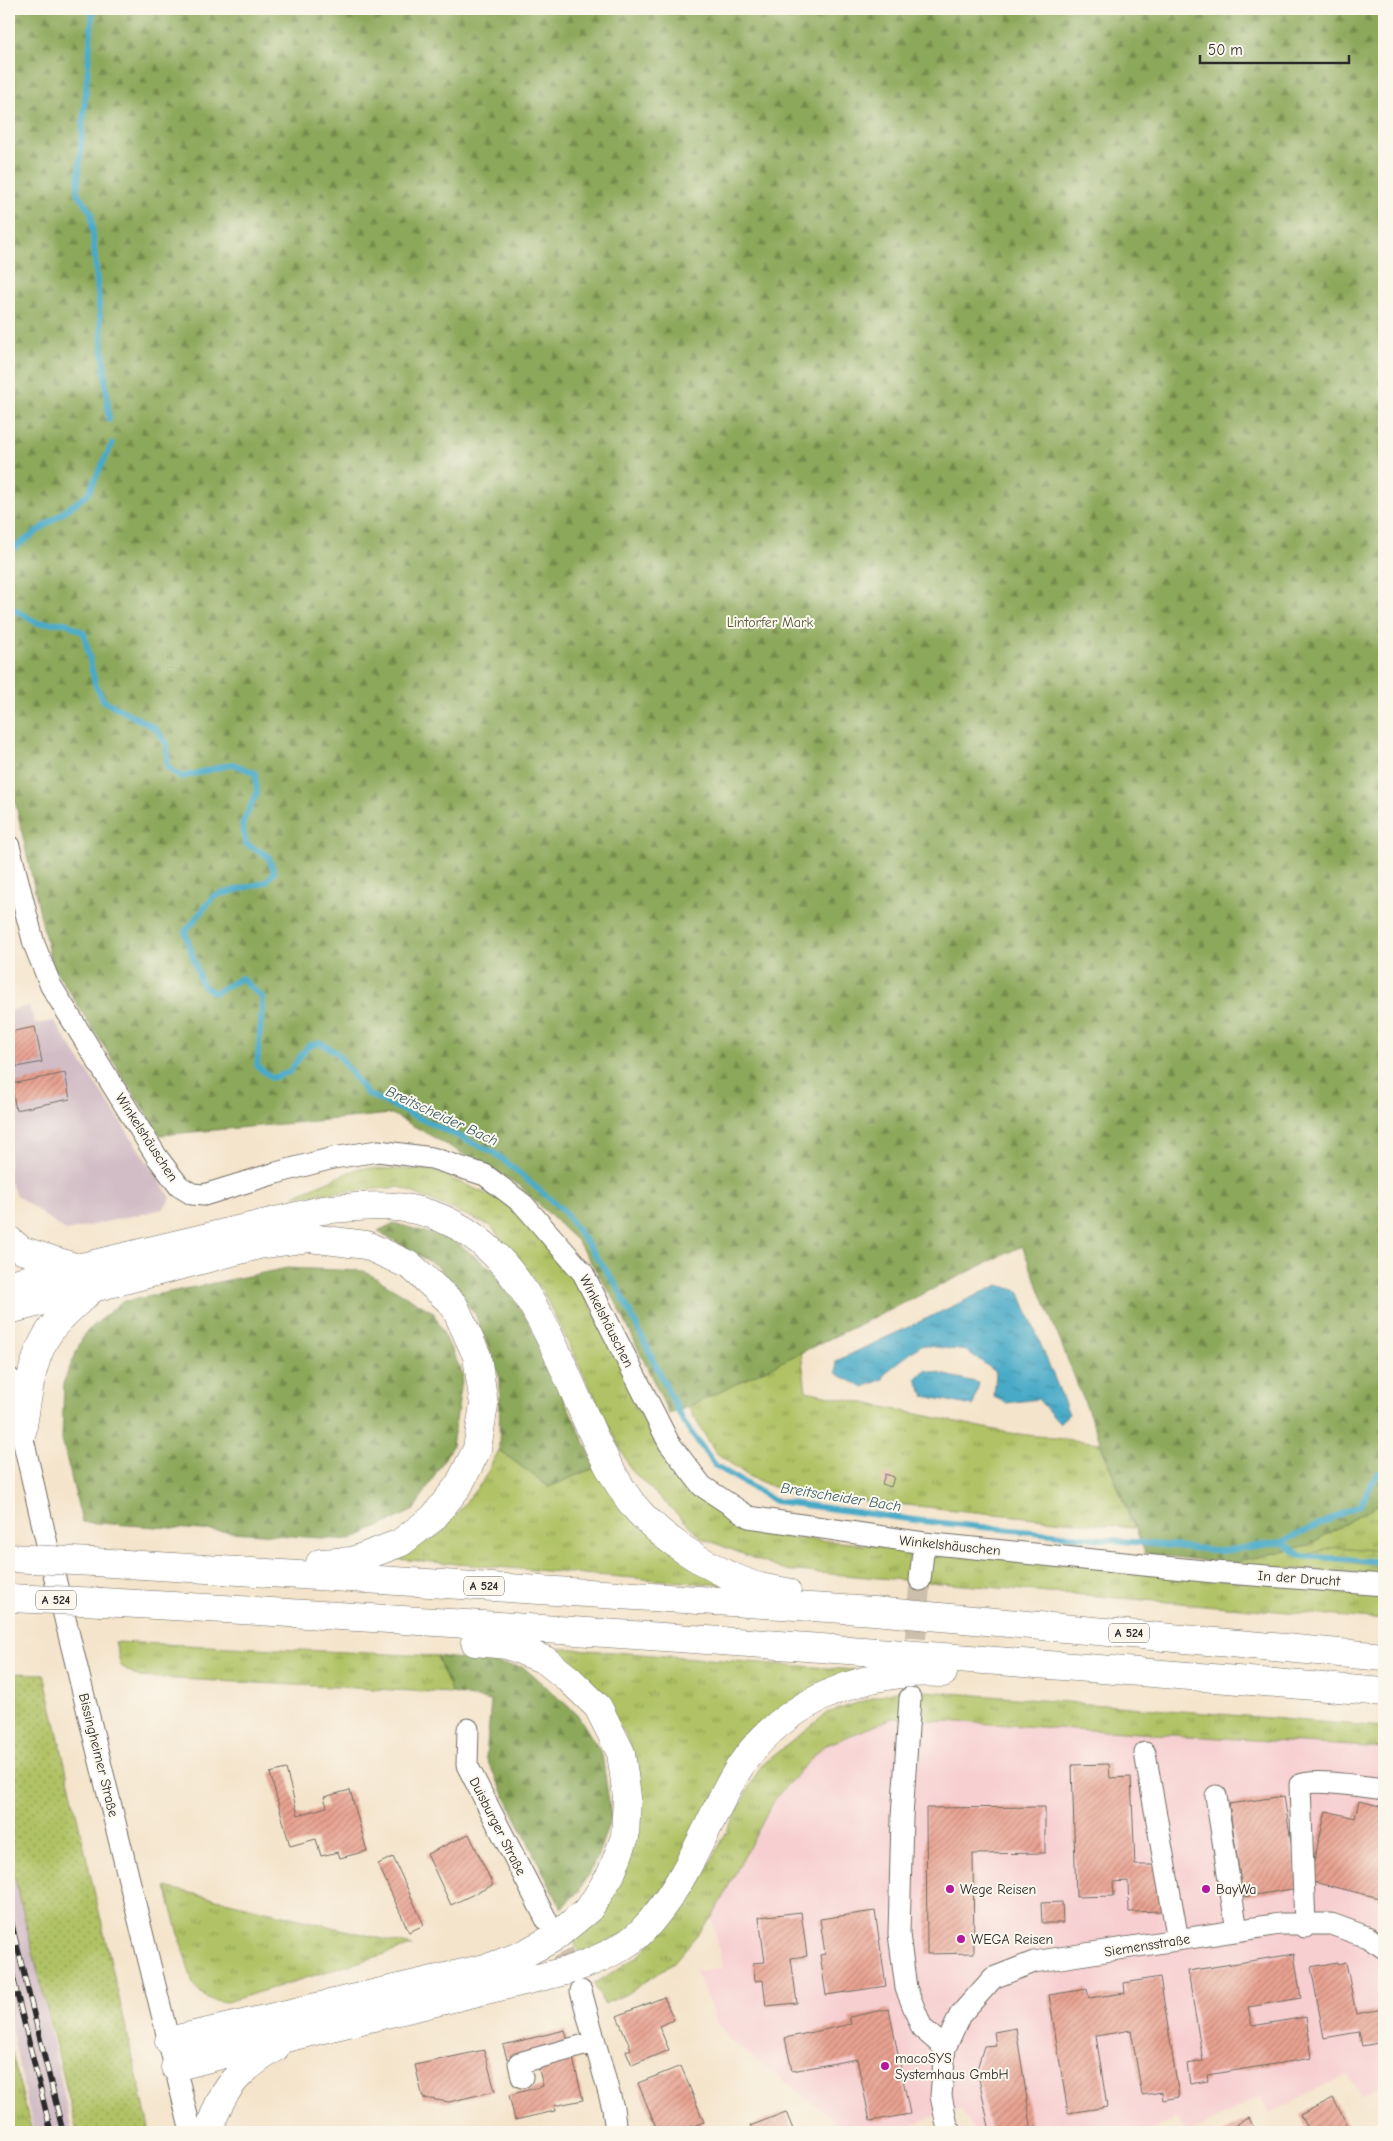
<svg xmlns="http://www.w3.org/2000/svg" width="1393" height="2141" viewBox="0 0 1393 2141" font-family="'Comic Neue',sans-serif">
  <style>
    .built { fill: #f7cfd1 }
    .industrial { fill: #d2bdc6 }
    .grass { fill: url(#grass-tufts); stroke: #6e7648 }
    .forest { fill: url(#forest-firs); stroke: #5c6a42 }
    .wetland { fill: url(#wetland-marsh); stroke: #6e7648 }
    .garden { fill: url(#garden-dots); stroke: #6e7648 }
    .water { fill: url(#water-ripples); stroke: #3a6a79 }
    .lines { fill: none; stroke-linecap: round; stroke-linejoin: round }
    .stream { stroke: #48aac7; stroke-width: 6 }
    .building { fill: url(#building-hatch) }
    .minor-tunnel { stroke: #ccbfab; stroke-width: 21; stroke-dasharray: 21 11; stroke-linecap: butt }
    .minor-casing { stroke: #716c63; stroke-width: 23 }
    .highway-casing { stroke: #716c63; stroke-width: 29 }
    .minor { stroke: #fff; stroke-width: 21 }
    .highway { stroke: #fff; stroke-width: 28 }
    .rail-casing { stroke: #2b2b2b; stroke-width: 5.5 }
    .rail { stroke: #fbf7ec; stroke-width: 4; stroke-dasharray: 11; stroke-linecap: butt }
    .highway-bridge-casing { stroke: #716c63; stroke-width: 29; stroke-linecap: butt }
    .highway-bridge { stroke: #fff; stroke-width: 28 }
    .poi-dot { fill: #b5179e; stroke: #fbf7ec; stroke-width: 2 }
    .labels { text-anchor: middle; stroke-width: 4; stroke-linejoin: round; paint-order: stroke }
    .shield { fill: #fbf7ec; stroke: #696865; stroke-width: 1 }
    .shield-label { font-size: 12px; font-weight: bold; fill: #2b2b2b }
    .park-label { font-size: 14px; fill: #53583c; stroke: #fbf7ec }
    .street-label { font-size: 14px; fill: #2b2b2b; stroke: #fbf7ec }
    .poi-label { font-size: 14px; fill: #2b2b2b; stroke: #fbf7ec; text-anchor: start }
    .water-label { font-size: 15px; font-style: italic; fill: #375e69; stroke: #fbf7ec }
  </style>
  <defs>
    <pattern id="grass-tufts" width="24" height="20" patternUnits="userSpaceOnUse" patternTransform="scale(1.25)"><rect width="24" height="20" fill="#b0c265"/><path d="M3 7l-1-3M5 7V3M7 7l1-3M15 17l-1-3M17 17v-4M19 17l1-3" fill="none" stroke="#8f9e53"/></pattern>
    <pattern id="forest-firs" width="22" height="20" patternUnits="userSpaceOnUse" patternTransform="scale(1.25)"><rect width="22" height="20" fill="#8ca85a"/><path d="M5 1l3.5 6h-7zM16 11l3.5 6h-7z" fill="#73894b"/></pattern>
    <pattern id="wetland-marsh" width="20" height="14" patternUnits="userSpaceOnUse" patternTransform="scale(1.25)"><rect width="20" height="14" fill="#b0c265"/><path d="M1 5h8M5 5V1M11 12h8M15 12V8" fill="none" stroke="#8f9e53"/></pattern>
    <pattern id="garden-dots" width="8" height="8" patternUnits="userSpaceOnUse" patternTransform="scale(1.25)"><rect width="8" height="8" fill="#b0c265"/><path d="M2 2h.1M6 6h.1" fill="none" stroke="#8f9e53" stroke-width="1.8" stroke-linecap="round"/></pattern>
    <pattern id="water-ripples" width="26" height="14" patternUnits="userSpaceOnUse" patternTransform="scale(1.25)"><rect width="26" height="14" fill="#48aac7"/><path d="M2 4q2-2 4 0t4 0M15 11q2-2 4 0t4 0" fill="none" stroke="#3c8ba2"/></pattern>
    <pattern id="building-hatch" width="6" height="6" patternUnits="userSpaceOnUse" patternTransform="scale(1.25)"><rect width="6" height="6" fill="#e9a291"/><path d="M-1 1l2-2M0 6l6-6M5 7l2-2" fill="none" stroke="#bd8477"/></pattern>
  </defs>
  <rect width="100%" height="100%" fill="#fbf7ec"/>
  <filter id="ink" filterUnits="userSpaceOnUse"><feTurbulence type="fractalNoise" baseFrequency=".02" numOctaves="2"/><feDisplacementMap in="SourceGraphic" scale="10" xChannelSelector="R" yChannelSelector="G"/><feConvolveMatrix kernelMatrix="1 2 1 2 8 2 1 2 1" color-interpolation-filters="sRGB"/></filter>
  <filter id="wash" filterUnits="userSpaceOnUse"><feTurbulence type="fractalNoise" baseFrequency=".0096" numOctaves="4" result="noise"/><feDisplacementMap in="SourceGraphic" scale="20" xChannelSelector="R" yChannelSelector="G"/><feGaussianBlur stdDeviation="1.12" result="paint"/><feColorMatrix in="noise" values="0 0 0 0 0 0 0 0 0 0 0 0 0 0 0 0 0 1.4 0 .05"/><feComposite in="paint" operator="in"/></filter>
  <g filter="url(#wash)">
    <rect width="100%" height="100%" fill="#f4e4cb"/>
    <path class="built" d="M893 1718 1384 1748V2084L1360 2096 1348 2074 1270 2113 1261 2096 1191 2132H1186L1177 2118 1149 2132H974L961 2109 926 2119 895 2132H842L825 2112 729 2039 717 2023 696 1971 723 1968 712 1917 776 1797 822 1747Z"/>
    <path class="industrial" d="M29 1006 35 1024 54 1021 171 1198 163 1209 66 1231 16 1195 9 1180V1011Z
      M9 1854 35 1960 72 2132H34L25 2093 9 2016Z"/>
    <path class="grass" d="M359 1168 433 1170 509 1204 574 1274 671 1462 724 1514 788 1537 1384 1595V1620L783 1570 702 1538 631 1470 542 1290 491 1226 400 1187 293 1196Z
      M801 1352 806 1391 1010 1433 1100 1443 1134 1528 787 1493 748 1476 715 1452 688 1407Z
      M499 1450 549 1487 596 1467 722 1585 395 1559 441 1533 482 1482Z
      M1384 1501V1576L1228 1564 1308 1545Z
      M115 1642 437 1656 452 1693 139 1677 121 1666Z
      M547 1647 855 1670 787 1705 671 1881 629 1931 581 1955 572 1939 640 1804V1774L625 1733Z
      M900 1689 1384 1727V1748L893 1718 822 1747 776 1797 712 1917 674 1962 629 1993 604 2004 594 1984 641 1954 697 1889 760 1767 827 1713Z
      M166 1887 412 1946 226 2002 207 1999 193 1985Z
      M9 2042 32 2132H9Z"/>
    <path class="forest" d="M9 9H1384V1501L1308 1545 1228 1564 1145 1553 1022 1246 688 1407 669 1414 616 1302 577 1241 519 1185 392 1114 160 1135 51 963 9 774Z
      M394 1223 453 1240 496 1272 528 1321 596 1467 549 1487 499 1450 500 1378 475 1314 437 1266 378 1231Z
      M287 1268 364 1271 433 1312 463 1374 452 1446 414 1510 351 1540 82 1522 62 1439 64 1381 84 1334 121 1302Z
      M437 1656 523 1667 577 1714 602 1754 611 1817 597 1858 579 1891 561 1908 486 1758 491 1701 452 1693Z"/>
    <path class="wetland" d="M1336 1547 1384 1551V1567L1301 1556Z"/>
    <path class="garden" d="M9 1673 44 1674 150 2132H77L9 1854Z"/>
    <path class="water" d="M998 1285 1019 1291 1069 1414 1059 1423 1038 1399 1006 1403 994 1397 996 1372 967 1351 921 1345 886 1372 883 1379 863 1387 837 1374 836 1361Z
      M925 1370 979 1383 973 1406 924 1396 916 1379Z"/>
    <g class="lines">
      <path class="stream" d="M93 9 77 193 91 212 109 419
        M9 552 88 494 112 444
        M9 606 37 623H66L84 633 95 684 104 701 155 728 167 744V767L181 777 233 764 255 773 257 793 242 824 246 844 268 856 274 872 266 882 214 896 185 932 202 985 215 993 241 978 263 998 257 1066 272 1078 289 1072 308 1046 321 1043 337 1053 367 1094 495 1153 563 1210 617 1286 684 1423 716 1466 775 1501 922 1521 1223 1551 1282 1542 1360 1505 1377 1474 1384 1472
        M1282 1542 1301 1556 1384 1562"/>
    </g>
    <g id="blocks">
      <path class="building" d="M35 1027 42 1062 17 1067 9 1032Z
        M65 1073 70 1099 16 1110 11 1084Z
        M885 1474 894 1477 891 1487 882 1484Z
        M1109 1764 1110 1778 1131 1777 1135 1865H1161L1163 1911 1129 1912 1128 1881 1113 1882 1114 1896 1076 1897 1072 1765Z
        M286 1769 298 1815 327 1807 324 1797 350 1790 367 1851 340 1858 338 1852 321 1856 316 1839 290 1846 270 1773Z
        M1284 1796 1298 1888 1243 1897 1229 1804Z
        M1359 1801 1384 1807V1899L1309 1881 1326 1811 1355 1818Z
        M1045 1807V1853L973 1854 974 1953 927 1954 926 1808Z
        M469 1834 493 1885 451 1905 427 1854Z
        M393 1857 424 1925 409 1932 378 1864Z
        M1062 1902 1063 1923H1042L1041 1903Z
        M875 1911 886 1986 826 1995 820 1955 825 1954 820 1919Z
        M801 1912 807 1956 791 1958 797 2003 766 2006 763 1980 755 1981 753 1963 765 1962 759 1917Z
        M1294 1954 1301 1998 1248 2007 1252 2026 1306 2017 1312 2058 1207 2075 1208 2081 1190 2084 1187 2064 1203 2061 1188 1971Z
        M1337 1962V1964L1346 1962 1356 2014 1384 2009V2042L1362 2046 1359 2032 1324 2038 1311 1967Z
        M1160 1977 1179 2097 1163 2100 1162 2092 1142 2095 1131 2030 1096 2036 1107 2107 1068 2113 1049 1995 1087 1989 1089 1998 1125 1993 1124 1983Z
        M664 1997 674 2020 659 2026 669 2050 632 2065 626 2051 631 2049 617 2016Z
        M889 2009 910 2114 870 2121 857 2059 792 2071 785 2038 851 2024 849 2017Z
        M1016 2028 1032 2132H990L977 2069 984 2046 996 2045 994 2032Z
        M565 2030 569 2044 507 2059 503 2045Z
        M484 2050 495 2091 449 2102 423 2098 415 2065Z
        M573 2058 583 2100 554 2106 555 2111 515 2120 509 2095 543 2086 538 2066Z
        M681 2066 704 2122 678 2132H658L638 2083Z
        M1333 2098 1351 2132H1309L1300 2115Z
        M786 2112 794 2132H753L750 2126Z
        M1249 2118 1256 2132H1222Z"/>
    </g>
  </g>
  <g filter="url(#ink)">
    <use href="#blocks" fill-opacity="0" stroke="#716c63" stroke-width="1"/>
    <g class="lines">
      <path class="minor-tunnel" d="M913 1670 920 1580
        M548 1924 576 1982"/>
      <g class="minor-casing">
        <path id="minor" d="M9 846 34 944 51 986 157 1157 179 1186 192 1194 204 1195 276 1173 333 1158 378 1151 432 1158 485 1175 523 1204 583 1273 669 1443 702 1486 749 1517 924 1543 1214 1572 1384 1585
          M9 1378 53 1570 191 2132
          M920 1580 924 1543
          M910 1698 902 1817 899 1934 906 1988 922 2028 945 2048
          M468 1729 467 1765 546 1919
          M1145 1753 1178 1940
          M1216 1796 1237 1931
          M1305 1927 1300 1785C1313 1778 1366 1787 1384 1789
          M581 1991 613 2108 616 2132
          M522 2077 519 2063 595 2042
          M951 2132 947 2125 941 2096 945 2048 960 2015 993 1978 1034 1962 1280 1924H1331L1367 1937 1384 1948"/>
      </g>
      <g class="highway-casing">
        <path id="highway" d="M9 1240 21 1250 75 1267
          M9 1284 322 1210C355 1207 388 1203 420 1211 548 1244 563 1408 630 1501 656 1536 709 1569 750 1584 761 1588 775 1590 787 1592
          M9 1310 259 1245 310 1238 366 1245 411 1266 454 1305 477 1356 484 1405 477 1449 459 1485 433 1518 400 1543 352 1561 320 1563
          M22 1432C28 1398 30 1357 52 1328 63 1314 78 1302 91 1290
          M94 1562 874 1611 1384 1657
          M102 1602C530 1626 957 1656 1384 1692
          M169 2041 490 1967 522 1955 555 1937 589 1909 611 1874 625 1837 627 1797 621 1753 598 1707 570 1680 545 1660 507 1645 475 1642
          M175 2067 294 2036 566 1971C590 1963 624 1950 642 1931 685 1886 703 1831 733 1778 774 1705 862 1668 943 1673
          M209 2132C220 2090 239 2070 275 2048"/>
      </g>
      <use href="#minor" class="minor"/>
      <use href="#highway" class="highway"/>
      <g class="rail-casing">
        <path id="rail" d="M9 1913 63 2132
          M9 1961 51 2132"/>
      </g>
      <use href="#rail" class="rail"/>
      <g class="highway-bridge-casing">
        <path id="highway-bridge" d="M9 1558 94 1562
          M9 1598 102 1602"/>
      </g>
      <use href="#highway-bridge" class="highway-bridge"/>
    </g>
  </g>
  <g class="poi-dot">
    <circle cx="950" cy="1889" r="5"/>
    <circle cx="1206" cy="1889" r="5"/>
    <circle cx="961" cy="1939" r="5"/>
    <circle cx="885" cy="2066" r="5"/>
  </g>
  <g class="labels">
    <g class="shield">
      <rect x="464" y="1576.5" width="40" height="19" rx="4"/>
      <rect x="36" y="1590.5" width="40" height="19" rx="4"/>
      <rect x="1109" y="1623.5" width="40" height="19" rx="4"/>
    </g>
    <g class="shield-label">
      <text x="484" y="1590">A 524</text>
      <text x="56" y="1604">A 524</text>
      <text x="1129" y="1637">A 524</text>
    </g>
    <g class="park-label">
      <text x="770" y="627">Lintorfer Mark</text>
    </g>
    <g class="street-label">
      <text transform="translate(147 1137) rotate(57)" y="5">Winkelshäuschen</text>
      <text transform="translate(607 1321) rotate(63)" y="5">Winkelshäuschen</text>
      <text transform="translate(950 1545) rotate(6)" y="5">Winkelshäuschen</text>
      <text transform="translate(1299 1578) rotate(4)" y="5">In der Drucht</text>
      <text transform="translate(99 1755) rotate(76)" y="5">Bissingheimer Straße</text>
      <text transform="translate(498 1826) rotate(63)" y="5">Duisburger Straße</text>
      <text transform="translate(1147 1945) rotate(-9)" y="5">Siemensstraße</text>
    </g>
    <g class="poi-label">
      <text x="960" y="1894">Wege Reisen</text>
      <text x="1216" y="1894">BayWa</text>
      <text x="971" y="1944">WEGA Reisen</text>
      <text x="895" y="2063">macoSYS<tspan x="895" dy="16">Systemhaus GmbH</tspan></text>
    </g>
    <g class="water-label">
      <text transform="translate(442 1116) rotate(25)" y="5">Breitscheider Bach</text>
      <text transform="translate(841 1497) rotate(9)" y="5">Breitscheider Bach</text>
    </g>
  </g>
  <rect width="1393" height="2141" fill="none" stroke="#fbf7ec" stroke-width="30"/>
  <path d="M1200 55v8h149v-8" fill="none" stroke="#2b2b2b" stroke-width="2.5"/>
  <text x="1208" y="55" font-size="15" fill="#2b2b2b" stroke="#fbf7ec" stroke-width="4" paint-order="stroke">50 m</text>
</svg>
